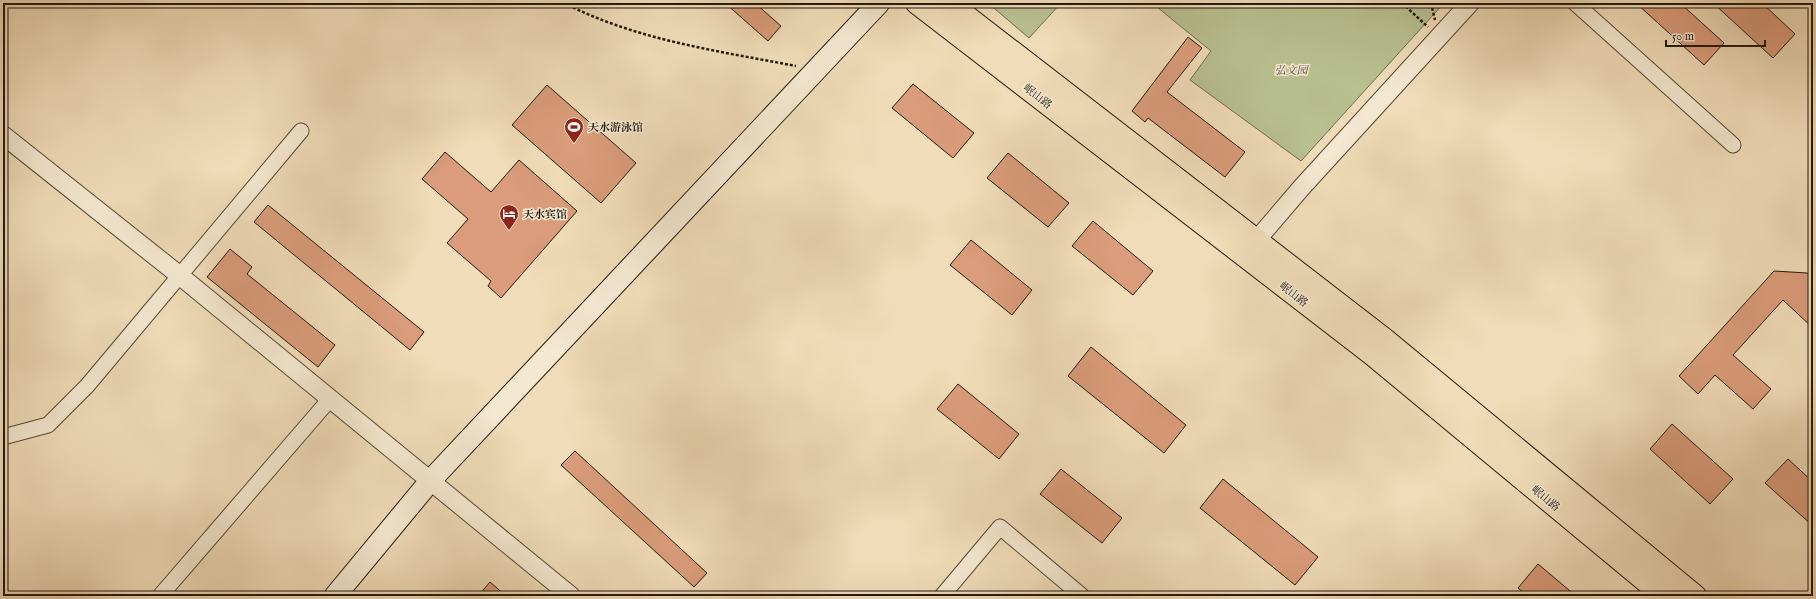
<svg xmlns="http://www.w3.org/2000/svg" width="1816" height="599" viewBox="0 0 1816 599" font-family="'IM FELL English','Noto Serif SC',serif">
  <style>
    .green { fill: #b8c090; stroke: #6e6c4e }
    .building { fill: #da9c7a; stroke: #23170c }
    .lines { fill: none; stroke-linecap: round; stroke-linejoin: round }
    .minor-casing { stroke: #564837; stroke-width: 17 }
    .tertiary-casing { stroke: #564837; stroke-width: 20 }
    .secondary-casing { stroke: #23170c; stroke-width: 23 }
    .primary-casing { stroke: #23170c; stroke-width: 24 }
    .path { stroke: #23170c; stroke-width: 2.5; stroke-dasharray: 3 2; stroke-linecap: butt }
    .minor { stroke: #f5e8d1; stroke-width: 15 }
    .tertiary { stroke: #f5e8d1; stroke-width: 18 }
    .secondary { stroke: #f5e8d1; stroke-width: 21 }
    .primary { stroke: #f0dcb8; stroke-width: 22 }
    .labels { text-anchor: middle; stroke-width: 3; stroke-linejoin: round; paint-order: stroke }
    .park-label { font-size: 11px; font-style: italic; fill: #504a34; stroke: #f5e8d1 }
    .street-label { font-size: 11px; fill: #23170c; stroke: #f5e8d1 }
    .poi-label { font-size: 11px; font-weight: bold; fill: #23170c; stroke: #f5e8d1; text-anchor: start }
  </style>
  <rect width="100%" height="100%" fill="#f0dcb8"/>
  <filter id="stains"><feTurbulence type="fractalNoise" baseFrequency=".005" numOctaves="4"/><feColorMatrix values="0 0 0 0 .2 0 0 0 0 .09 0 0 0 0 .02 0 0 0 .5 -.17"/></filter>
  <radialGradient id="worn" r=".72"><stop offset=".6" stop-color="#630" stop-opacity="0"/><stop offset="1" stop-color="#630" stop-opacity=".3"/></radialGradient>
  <path class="green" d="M988 3H1061L1029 38Z
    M1152 3H1444L1301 161 1190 80 1211 51Z"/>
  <path class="building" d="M725 3H755L781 26 768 41Z
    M1636 3H1680L1724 43 1704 65Z
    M1713 3H1762L1795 34 1773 58Z
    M1188 37 1202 48 1167 92 1245 152 1225 177 1148 118 1145 122 1132 111Z
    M913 84 974 133 953 158 892 108Z
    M547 85 636 163 601 203 512 125Z
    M445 152 491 192 519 160 577 211 501 298 488 286 491 281 447 243 468 219 422 179Z
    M1008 153 1069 203 1048 227 987 178Z
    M268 205 424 332 410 350 254 222Z
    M1093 221 1153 271 1133 295 1072 246Z
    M971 240 1032 290 1012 315 950 265Z
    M230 249 252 267 247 274 335 345 318 367 207 277Z
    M1774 271 1807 273 1813 278V328L1783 300 1733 355 1771 389 1753 409 1715 375 1698 394 1679 376Z
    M1091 347 1186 425 1164 453 1068 376Z
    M958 384 1019 434 999 459 937 409Z
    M1672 424 1733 479 1710 504 1650 449Z
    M575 451 707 573 694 587 561 465Z
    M1788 459 1813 482V526L1765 483Z
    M1061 469 1122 518 1102 543 1040 494Z
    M1223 479 1318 557 1295 585 1200 508Z
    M1538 564 1576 596H1528L1518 588Z
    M490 582 506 596H478Z"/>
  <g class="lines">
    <g class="minor-casing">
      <path id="minor" d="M1575 3 1733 145
        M3 437 48 425 87 386 301 131
        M160 596 330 399
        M942 596 1000 527 1082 596"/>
    </g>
    <g class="tertiary-casing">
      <path id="tertiary" d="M3 135 179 275 571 596
        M1248 250 1302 187 1470 3"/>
    </g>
    <g class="secondary-casing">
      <path id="secondary" d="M335 596 431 480 879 3"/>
    </g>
    <g class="primary-casing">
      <path id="primary" d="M917 3 1372 354 1664 596
        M949 3 1384 339 1695 596"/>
    </g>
    <path class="path" d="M564 3C636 40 718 51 796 66
      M1402 3 1428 27
      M1431 3 1435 20"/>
    <use href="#minor" class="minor"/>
    <use href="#tertiary" class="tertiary"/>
    <use href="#secondary" class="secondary"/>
    <use href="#primary" class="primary"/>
  </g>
  <defs>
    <g id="stadium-pin" transform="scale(1)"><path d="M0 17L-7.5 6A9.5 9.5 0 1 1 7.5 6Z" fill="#8f2418" stroke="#f5e8d1"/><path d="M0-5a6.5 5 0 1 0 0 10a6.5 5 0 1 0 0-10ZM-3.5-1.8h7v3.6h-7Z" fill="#fff"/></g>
    <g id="hotel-pin" transform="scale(1)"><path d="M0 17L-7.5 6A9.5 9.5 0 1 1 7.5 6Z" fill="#8f2418" stroke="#f5e8d1"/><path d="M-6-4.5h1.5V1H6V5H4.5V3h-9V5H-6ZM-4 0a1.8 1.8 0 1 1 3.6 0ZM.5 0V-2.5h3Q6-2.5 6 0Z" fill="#fff"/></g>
  </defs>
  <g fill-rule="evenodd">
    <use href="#stadium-pin" x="574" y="127"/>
    <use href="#hotel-pin" x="509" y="214"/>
  </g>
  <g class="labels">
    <g class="park-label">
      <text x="1291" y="74">弘文园</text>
    </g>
    <g class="street-label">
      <text transform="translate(1038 96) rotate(38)" y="4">岷山路</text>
      <text transform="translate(1294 294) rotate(38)" y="4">岷山路</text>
      <text transform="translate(1546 498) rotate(40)" y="4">岷山路</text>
    </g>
    <g class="poi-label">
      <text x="588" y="131">天水游泳馆</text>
      <text x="523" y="218">天水宾馆</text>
    </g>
  </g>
  <rect width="1816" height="599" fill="none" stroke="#f0dcb8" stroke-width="16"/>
  <rect x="4" y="4" width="1808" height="591" fill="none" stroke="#23170c" stroke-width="2"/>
  <rect x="8" y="8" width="1800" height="583" fill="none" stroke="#23170c"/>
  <path d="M1666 40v6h99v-6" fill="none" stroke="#23170c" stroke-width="2"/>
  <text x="1672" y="40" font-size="12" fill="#23170c" stroke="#f5e8d1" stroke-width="3" paint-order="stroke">50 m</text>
  <rect width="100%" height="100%" filter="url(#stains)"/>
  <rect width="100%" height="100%" fill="url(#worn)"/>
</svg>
